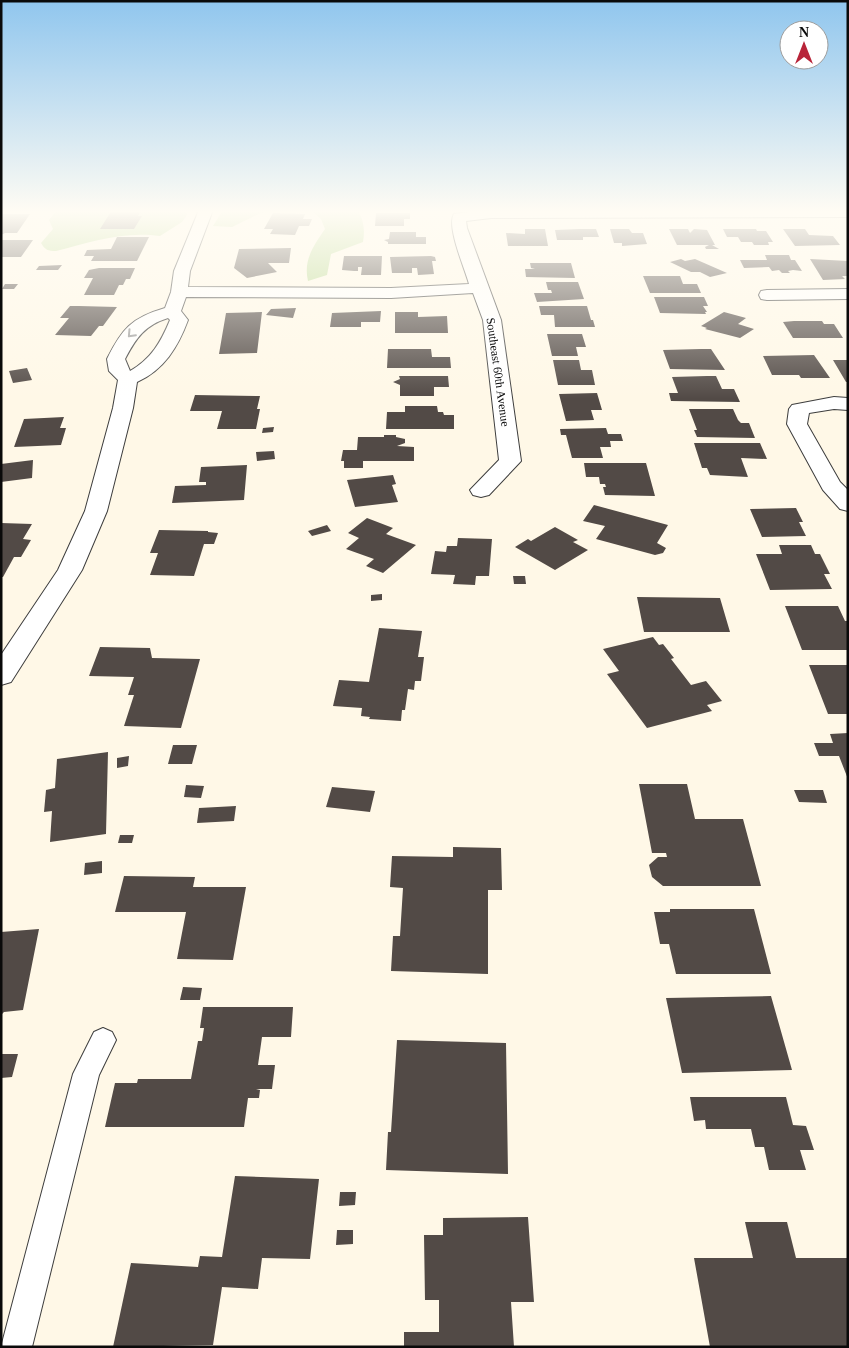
<svg xmlns="http://www.w3.org/2000/svg" width="849" height="1348" viewBox="0 0 849 1348" font-family="Georgia,serif">
  <style>
    .forest { fill: #b8d891 }
    .building { fill: #524a46 }
    .lines { fill: none; stroke-linecap: round; stroke-linejoin: round }
    .lane-casing { stroke: #3d3d3d; stroke-width: 2 }
    .street-casing { stroke: #3d3d3d; stroke-width: 2 }
    .lane { fill: #fff; fill-rule: evenodd }
    .street { fill: #fff; fill-rule: evenodd }
    .oneway { stroke: #9d9d9d }
    .labels { text-anchor: middle; stroke-width: 5; stroke-linejoin: round; paint-order: stroke }
    .far-street-label { font-size: 12px; fill: #0a0a0a; stroke: #fff }
  </style>
  <rect width="100%" height="100%" fill="#fff8e7"/>
  <path class="forest" d="M57 210H186L187 215 182 222 160 236C122 231 92 242 56 251 48 251 45 250 41 243L53 229 49 220Z
    M223 210H267L232 227 213 226Z
    M311 210H357C364 219 365 231 363 242L331 254 327 275 308 281C303 260 314 245 325 229L321 219Z"/>
  <path class="building" d="M112 210H141L138 216H142L134 229H100Z
    M273 213 305 214 303 219H312L309 226H299L295 235 270 234 273 229H264Z
    M376 213H410V219H404V226H375Z
    M1 214H30L17 233H5L1 235Z
    M525 229H545L548 246H508L506 233 525 234Z
    M580 229H596L599 237H583V240H557L555 230Z
    M610 229H629L632 233H643L647 244 622 246V243H614Z
    M669 229H688L690 233 694 229 707 230 715 245H712L719 249H706L705 247 709 245H677Z
    M723 229H756L757 231H766L773 242H768L769 245H754L752 242H741L738 237H727Z
    M783 229H805L809 235 833 236 840 245 795 246Z
    M390 232H416V237H426V244H388V242L384 240 389 239Z
    M117 237H149L137 261H91L94 256H84L87 250 111 249Z
    M1 240H33L21 257H1Z
    M291 248 289 263H268L277 272 247 278 234 268 239 249Z
    M765 255H789L791 260H795L802 271 793 270 788 271 790 273H782L779 270 772 271 769 267 744 268 740 260H767Z
    M344 256H382L381 275H361L362 267H358V271H354L342 270Z
    M431 256 435 257 436 261H432L434 274 418 275 417 268H412V273H392L390 257Z
    M681 259 685 261 695 259 727 273 710 277 700 272H691L670 262Z
    M810 259 848 261V276H842L845 279 823 280Z
    M530 263H571L575 278 526 277 525 269H535L531 268Z
    M62 265 58 270H36L39 266Z
    M99 268H135L130 279H126L123 285H119L114 295H84L93 278H84L89 270Z
    M643 276H680L683 284H697L701 293H650Z
    M546 282H578L584 299 537 302 534 293H552L551 290H548Z
    M5 284H18L14 289H2Z
    M654 297H704L708 306H703L707 312H705L706 314 660 313Z
    M70 306H79L117 307 103 326H99L91 336 55 335 69 318H60Z
    M539 306H587L591 320H593L595 327H555L554 315H541Z
    M296 308 293 318 266 315 271 309Z
    M381 311 380 322H361V327H330L332 313Z
    M262 312 257 353 219 354 226 313Z
    M395 312H418V317L447 316 448 333H395Z
    M724 312 746 318 738 324 754 329 740 338 705 329 707 328 701 326Z
    M794 321H822L824 324H834L843 338H793L783 322Z
    M547 334H582L586 347H576L578 356H552Z
    M388 349H431L432 357H450L451 368H387Z
    M701 349H711L725 370 670 369 663 350Z
    M814 355 830 378H801L799 375H772L763 356Z
    M553 360H579L581 370H592L595 385H558Z
    M833 360H848V382H846Z
    M27 368 32 380 13 383 9 371Z
    M399 376H448L449 387H434V396H400V385L393 382 400 379Z
    M707 376H716L722 389H734L740 402 671 401 669 393H678L672 377Z
    M597 393 602 410H591L594 420 566 421 559 394Z
    M195 395 260 396 257 409H260L256 429H217L222 411H190Z
    M405 406H437L438 412H443L444 415H454V429H386L387 412H405Z
    M689 409H733L738 420 741 423H749L755 438 697 437 694 430H697Z
    M64 417 60 428H66L61 445 14 447 24 419Z
    M274 427 273 432 262 433 263 428Z
    M606 428 608 434H621L623 441H610L611 447H600L603 458H572L566 435H561L560 429Z
    M384 435H396V437L405 439V443L397 446 414 447V461H363V468H344V461H341L343 450H357L358 437H384Z
    M694 443H760L767 459 741 458 748 477 710 475 707 468H702Z
    M274 451 275 459 257 461 256 452Z
    M33 460 32 478 1 482V464Z
    M584 463H646L655 496 605 495 603 487H606L605 484H600L599 477H586Z
    M247 465 244 500 172 503 175 486 206 485V482H199L201 467Z
    M393 475 396 484 392 485 398 502 355 507 347 480Z
    M594 505 668 525 657 543 666 548 663 553 655 555 596 539 605 526 583 521Z
    M796 508 803 522H799L806 536 762 537 750 509Z
    M367 518 393 528 386 534 416 545 383 573 366 566 374 559 346 549 359 538 348 533Z
    M1 523 32 524 23 539 31 540 21 557H14L3 577H1Z
    M327 525 331 531 312 536 308 531Z
    M555 527 578 540 573 542 588 550 555 570 515 547 528 539 531 541Z
    M159 530 208 531V532L218 533 214 544H204L194 576 150 575 158 553H150Z
    M458 538 492 539 489 576H476L475 585 453 584 455 575 431 574 435 551 446 552 447 546H457Z
    M779 545H811L815 554H820L830 574H824L832 589 770 590 756 554H782Z
    M513 576H525L526 584H514Z
    M382 594V600L371 601V595Z
    M637 597 720 598 730 632H644Z
    M785 606H838L845 621H848V650H802Z
    M379 628 422 631 418 657H424L421 681H415L414 690 408 689 405 710H402L401 721 369 719 370 717 361 716 362 708 333 706 339 680 369 682Z
    M653 637 659 645 663 644 674 658 671 659 691 685 706 681 722 701 707 705 712 711 647 728 607 674 619 671 603 649Z
    M100 647 150 648 152 658 200 659 181 728 124 726 134 695H128L134 677 89 676Z
    M809 665H848V714H828Z
    M848 733V779L839 756H819L814 743H833L830 734Z
    M173 745H197L192 764H168Z
    M108 752 106 834 50 842 52 811 44 812 46 790 55 788 57 759Z
    M129 756 128 766 117 768V758Z
    M639 784H687L695 819H743L761 886H663L652 877 649 865 658 857H667L666 853H652Z
    M186 785 204 786 201 798 184 797Z
    M332 787 375 791 370 812 326 807Z
    M794 790H823L827 803 799 802Z
    M236 806 234 821 197 823 199 808Z
    M120 835H134L132 843H118Z
    M453 847 501 848 502 890H488V974L391 971 393 936H400L403 888 390 887 392 856 453 857Z
    M102 861V873L84 875 85 863Z
    M124 876 195 877 193 887H246L233 960 177 959 186 912H115Z
    M670 909H754L771 974H676L669 944H660L654 912H670Z
    M39 929 23 1010 4 1012 1 1015V932Z
    M183 987 202 988 200 1000H180Z
    M771 996 792 1070 682 1073 666 998Z
    M203 1007H293L291 1037H262L258 1065H275L272 1089H256L260 1090 259 1098H248L244 1127H105L115 1083H137L138 1079H191L198 1041H202L204 1028H200Z
    M397 1040 506 1043 508 1174 386 1170 388 1132H391Z
    M1 1054H18L12 1077 1 1078Z
    M690 1097H786L793 1125 806 1126 814 1150H800L806 1170H769L764 1147H755L751 1129H706L705 1120 694 1121Z
    M235 1176 319 1179 310 1259 262 1258 258 1289 222 1287 213 1345 113 1347 131 1263 198 1267 200 1256 222 1257Z
    M340 1192H356L355 1205 339 1206Z
    M528 1217 534 1302H511L514 1347H404V1332H439V1300H425L424 1235H443V1218Z
    M745 1222H787L796 1258H848V1347H710L694 1258H753Z
    M337 1230H353V1244L336 1245Z"/>
  <g class="lines">
    <g class="lane-casing">
      <path id="lane" d="M103 1028 112 1032 116 1040 99 1075 32 1347H1L73 1074 94 1032Z"/>
    </g>
    <g class="street-casing">
      <path id="street" d="M199 210H213L190 271 188 287 391 288 469 284C465 269 446 226 454 214L483 210H848V217L491 218 466 221 467 228 501 320 521 461 489 495 481 497 473 495 470 490 499 460 483 320 473 293 391 298 186 297 181 311 188 320C178 347 164 370 137 382L133 408 107 511 82 570 11 682 1 685V655L58 570 85 511 113 408 118 380 109 371 107 359C122 329 131 318 165 308L171 292 174 271ZM168 318 170 320C161 342 151 359 130 371L125 359C136 338 145 325 168 318Z
        M848 289V299L767 300 761 299 759 295 761 291 767 290Z
        M834 397 848 398V410L834 409 809 413 807 424 840 482 848 490V511L840 509 823 490 787 424 789 409 792 405Z"/>
    </g>
    <use href="#lane" class="lane"/>
    <use href="#street" class="street"/>
  </g>
  <defs><path id="oneway-chevron" d="M-2-3.5L2.5 0L-2 3.5" fill="none" stroke-width="1.6" stroke-linecap="round" stroke-linejoin="round" transform="scale(1.25)"/></defs>
  <use class="oneway" href="#oneway-chevron" transform="translate(131 334) rotate(133)"/>
  <linearGradient id="sky" x2="0" y2="1"><stop stop-color="#90c6ee"/><stop offset="0.53" stop-color="#fffcf4"/><stop offset="1" stop-color="#fffcf4" stop-opacity="0"/></linearGradient>
  <rect width="849" height="399" fill="url(#sky)"/>
  <g class="labels">
    <g class="far-street-label">
      <text transform="translate(498 372) rotate(82)" y="4">Southeast 60th Avenue</text>
    </g>
  </g>
  <rect width="849" height="1348" fill="none" stroke="#0a0a0a" stroke-width="5"/>
  <g transform="translate(804 45)"><circle r="24" fill="#ffffff" stroke="#9d9d9d"/>
  <path d="M0-4L9 19L0 12L-9 19Z" fill="#b82439"/>
  <text y="-8" font-size="14" font-weight="bold" text-anchor="middle" fill="#0a0a0a">N</text>
  </g>
</svg>
